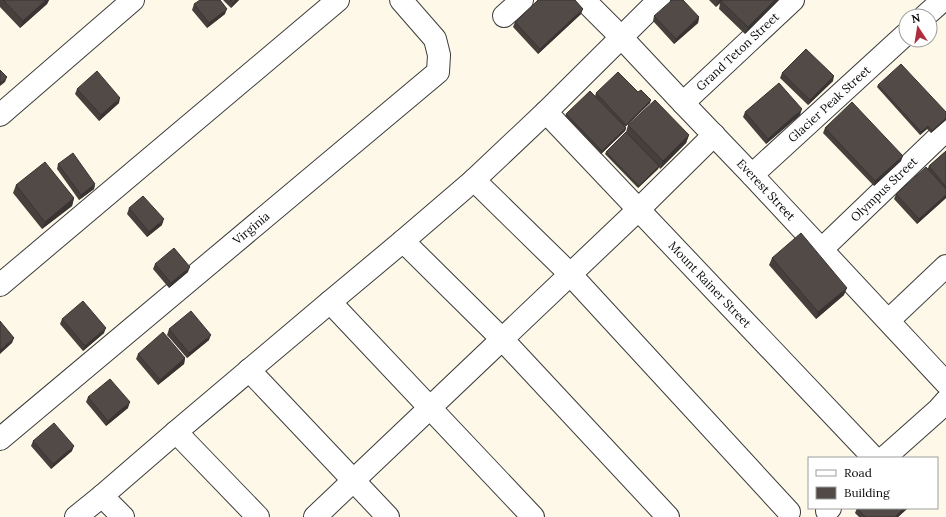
<svg xmlns="http://www.w3.org/2000/svg" width="946" height="517" viewBox="0 0 946 517" font-family="Lora,serif">
  <style>
    .lines { fill: none; stroke-linecap: round; stroke-linejoin: round }
    .minor-casing { stroke: #3c3c3c; stroke-width: 24 }
    .minor { stroke: #fff; stroke-width: 22 }
    .wall { fill: #46403d }
    .shaded-wall { fill: #393432 }
    .building { fill: #514a47; stroke: #393432 }
    .labels { text-anchor: middle; stroke-width: 4; stroke-linejoin: round; paint-order: stroke }
    .street-label { font-size: 12px; fill: #090909; stroke: #fff }
  </style>
  <rect width="100%" height="100%" fill="#fdf8e7"/>
  <g class="lines">
    <g class="minor-casing">
      <g id="minor">
        <path id="s1" d="M584 0 621 37 683 103 752 175 946 383"/>
        <path d="M504 16 522 0"/>
        <path d="M925 16 943 0"/>
        <path id="s2" d="M683 103 793 0"/>
        <path id="s3" d="M546 112 874 458"/>
        <path d="M0 115 133 0"/>
        <path id="s4" d="M752 175 906 34"/>
        <path d="M474 180 570 274 789 512"/>
        <path d="M403 241 502 339 668 517"/>
        <path id="s5" d="M822 249 946 130"/>
        <path d="M0 285 338 0"/>
        <path d="M330 302 533 517"/>
        <path d="M889 320 946 266"/>
        <path d="M249 370 388 517"/>
        <path d="M176 432 258 517"/>
        <path id="s6" d="M0 439 438 72 439 55 435 39 401 0"/>
        <path d="M884 458 938 410 946 401"/>
        <path d="M102 496 123 517"/>
        <path d="M827 511 830 508"/>
        <path d="M76 517 102 496 176 432 330 302 403 241 474 180 546 112 659 0"/>
        <path d="M315 517 639 209 714 135"/>
      </g>
    </g>
    <use href="#minor" class="minor"/>
  </g>
  <path class="wall" d="M0 0H49L47 4 20 28 0 7Z
    M223 0H239L231 8Z
    M709 0H779L745 34 719 9 720 3 716 7Z
    M194 4 225 14 207 28 192 10Z
    M581 14 538 54 513 27 515 22Z
    M654 16 699 17 698 23 674 44 653 21Z
    M782 73 833 81 808 105 780 78Z
    M878 85 946 112V120L931 133 927 129 920 135 877 87Z
    M77 89 119 103 99 121 75 94Z
    M638 92 650 103 625 127 626 128 625 131 601 154 565 116 566 114 595 96 596 93Z
    M745 112 800 115 766 144 743 117Z
    M628 125 689 135 686 143 660 169 659 167 658 169 638 188 605 154 606 152 634 141 626 132Z
    M825 128 901 161 874 186 823 133Z
    M946 151V198L917 224 894 199 896 194 928 168 929 166Z
    M58 164 95 184 94 189 79 200 57 169Z
    M16 185 74 198 72 206 42 229 13 193Z
    M129 208 162 225 147 237 127 214Z
    M772 258 844 295 816 319 769 265Z
    M155 264 188 272 169 288 153 269Z
    M62 319 104 333 83 351 60 324Z
    M169 329 209 340 187 358 167 335Z
    M138 354 185 358 184 364 158 385 136 359Z
    M88 397 128 408 106 426 86 402Z
    M33 441 72 451 51 469 31 446Z
    M857 508H908L898 517H859L855 513Z"/>
  <path class="shaded-wall" d="M46 0H49L47 4 20 28 23 21Z
    M236 0H239L231 8 233 3Z
    M720 0H724L721 1 720 3 716 7 718 2Z
    M775 0H779L745 34 748 27Z
    M227 9 225 14 207 28 209 23Z
    M583 9 581 14 538 54 540 49Z
    M699 17 698 23 674 44 676 39Z
    M834 76 833 81 808 105 810 100Z
    M7 77 5 82 0 86V83Z
    M120 98 119 103 99 121 101 115Z
    M651 100 650 103 625 127 626 125Z
    M802 109 800 115 766 144 768 139Z
    M946 118V120L931 133 932 131Z
    M928 126 927 129 920 135 921 132Z
    M626 128 625 131 601 154 602 151Z
    M689 135 686 143 660 169 663 161Z
    M903 156 901 161 874 186 875 181Z
    M659 166 658 169 638 188 639 186Z
    M95 184 94 189 79 200 81 195Z
    M946 195V198L917 224 919 219Z
    M74 198 72 206 42 229 45 222Z
    M164 219 162 225 147 237 149 232Z
    M190 267 188 272 169 288 171 283Z
    M847 288 844 295 816 319 818 312Z
    M106 328 104 333 83 351 85 346Z
    M211 335 209 340 187 358 189 353Z
    M14 338 12 343 0 354V350Z
    M185 358 184 364 158 385 160 380Z
    M130 402 128 408 106 426 108 421Z
    M74 446 72 451 51 469 53 464Z
    M904 508H908L898 517H895Z"/>
  <path class="building" d="M3 0H46L23 21Z
    M200 0H220L227 9 209 23 194 4Z
    M230 0H236L233 3Z
    M538 0H575L583 9 540 49 515 22Z
    M672 0H683L699 17 676 39 654 16Z
    M716 0H720L718 2Z
    M723 0H775L748 27 721 1Z
    M806 49 834 76 810 100 782 73Z
    M901 64 946 112V118L932 131 928 126 921 132 878 85Z
    M0 70 7 77 0 83Z
    M97 71 120 98 101 115 77 89Z
    M618 72 638 92 641 90 651 100 626 125 596 93Z
    M779 83 802 109 768 139 745 112Z
    M590 91 626 128 602 151 566 114Z
    M655 100 689 135 663 161 628 125Z
    M852 102 903 156 875 181 825 128Z
    M626 132 659 166 639 186 606 152Z
    M946 151V187L929 166Z
    M73 153 95 184 81 195 58 164Z
    M45 162 74 198 45 222 16 185Z
    M926 167 946 189V195L919 219 896 194Z
    M143 196 164 219 149 232 129 208Z
    M801 233 847 288 818 312 772 258Z
    M174 248 190 267 171 283 155 264Z
    M83 301 106 328 85 346 62 319Z
    M191 311 211 335 189 353 169 329Z
    M0 321 14 338 0 350Z
    M163 332 185 358 160 380 138 354Z
    M110 379 130 402 108 421 88 397Z
    M54 423 74 446 53 464 33 441Z
    M857 508H904L895 517H865Z"/>
  <g class="labels">
    <g class="street-label">
      <text dy="4" stroke="none"><textPath href="#s2" startOffset="75">Grand Teton Street</textPath></text>
      <text dy="4" stroke="none"><textPath href="#s4" startOffset="105">Glacier Peak Street</textPath></text>
      <text dy="4" stroke="none"><textPath href="#s1" startOffset="263">Everest Street</textPath></text>
      <text dy="4" stroke="none"><textPath href="#s5" startOffset="86">Olympus Street</textPath></text>
      <text dy="4" stroke="none"><textPath href="#s6" startOffset="328">Virginia</textPath></text>
      <text dy="4" stroke="none"><textPath href="#s3" startOffset="238">Mount Rainer Street</textPath></text>
    </g>
  </g>
  <rect x="808" y="457" width="130" height="52" fill="#ffffff" stroke="#9d9d9d"/>
  <rect x="816" y="470" width="20" height="6" fill="#ffffff" stroke="#9d9d9d"/>
  <text x="844" y="477" font-size="12" fill="#090909">Road</text>
  <rect x="816" y="487" width="20" height="12" fill="#514a47" stroke="#9d9d9d"/>
  <text x="844" y="497" font-size="12" fill="#090909">Building</text>
  <g transform="translate(918 28) rotate(348)"><circle r="19" fill="#ffffff" stroke="#9d9d9d"/>
  <path d="M0-3L7 15L0 10L-7 15Z" fill="#ae2d3c"/>
  <text y="-6" font-size="11" font-weight="bold" text-anchor="middle" fill="#090909">N</text>
  </g>
</svg>
